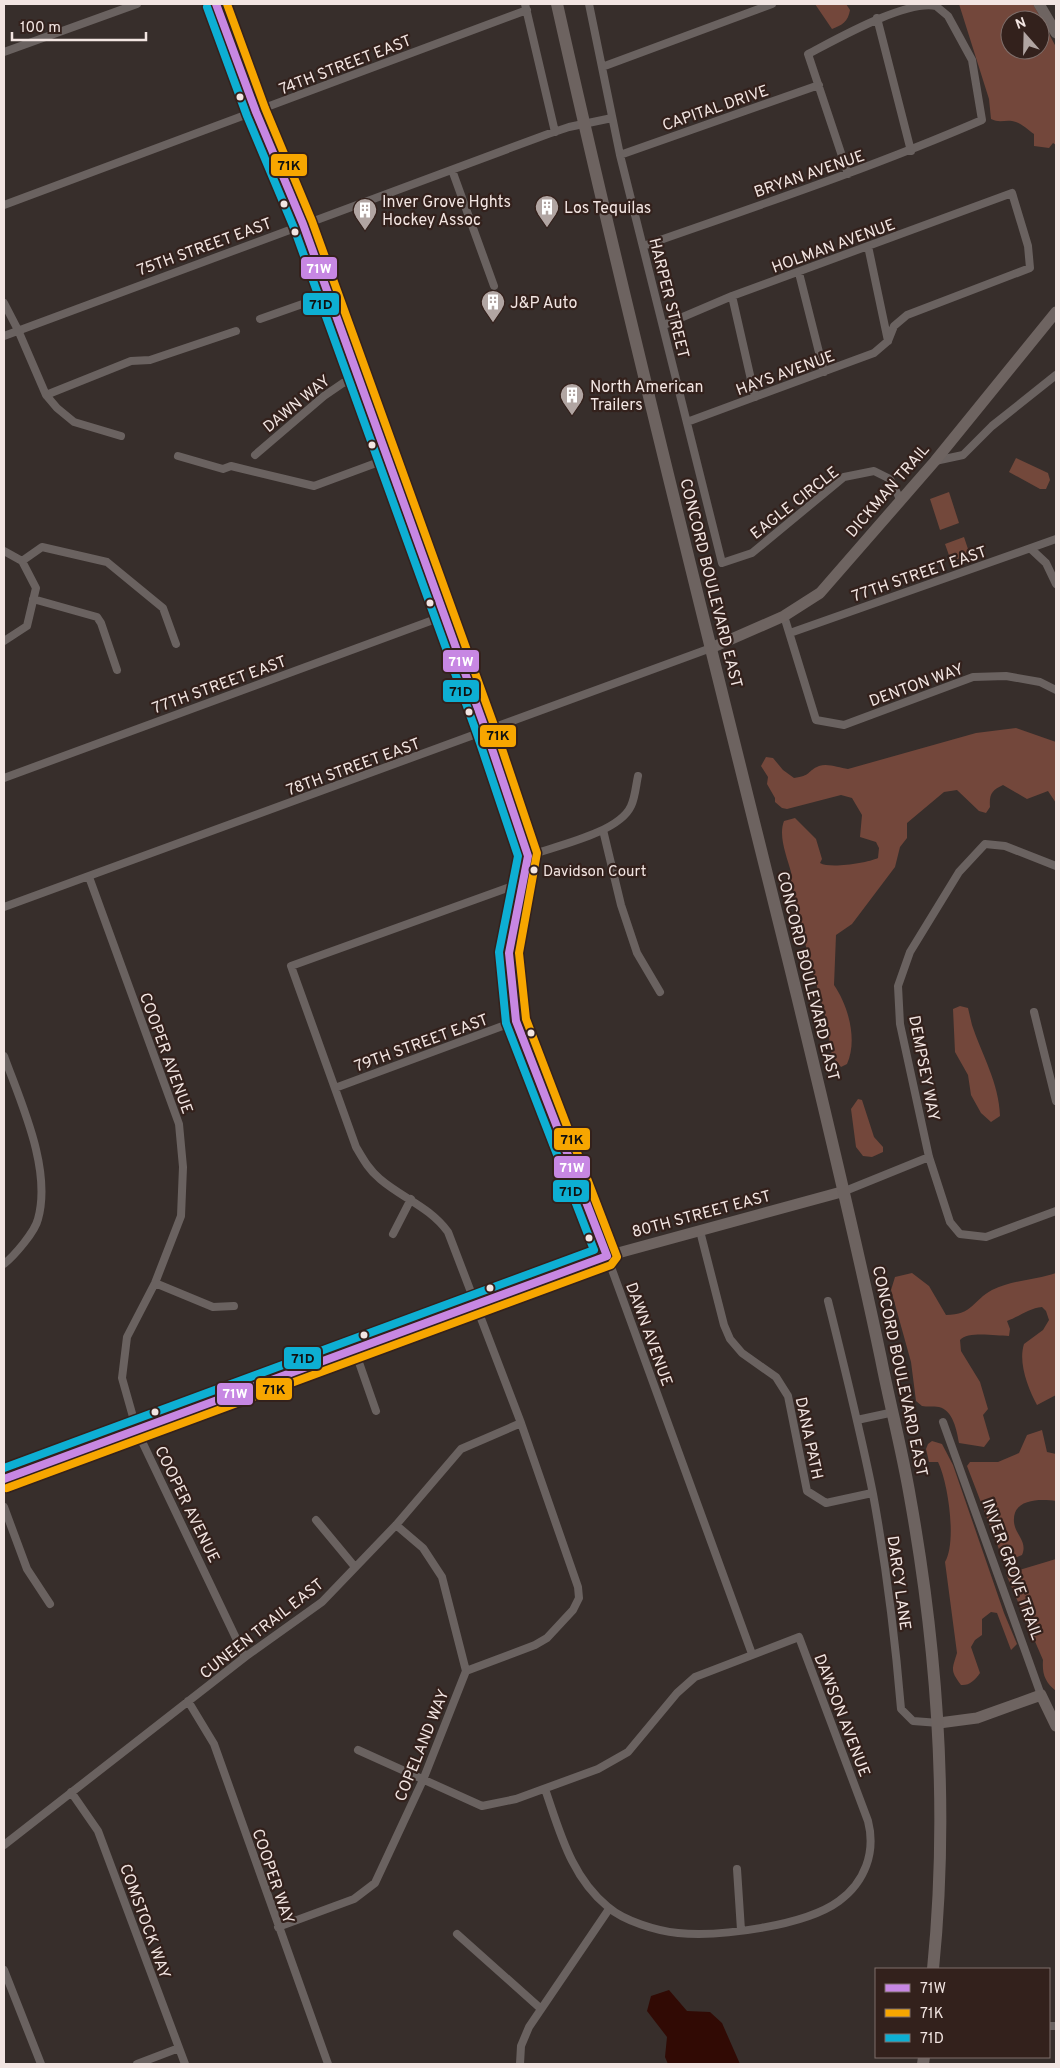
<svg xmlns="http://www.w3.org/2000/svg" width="1060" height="2068" viewBox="0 0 1060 2068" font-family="Overpass,sans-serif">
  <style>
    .green { fill: #73483b }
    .forest { fill: #73473b; fill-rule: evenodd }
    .water { fill: #310a04 }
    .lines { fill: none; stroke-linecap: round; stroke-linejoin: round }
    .street { stroke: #6a6260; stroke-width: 8 }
    .secondary { stroke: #6e6461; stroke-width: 11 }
    .primary { stroke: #6d6360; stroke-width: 12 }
    .bus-1-casing { stroke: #33211c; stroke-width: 11 }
    .bus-2-casing { stroke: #33211c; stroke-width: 11 }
    .bus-3-casing { stroke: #33211c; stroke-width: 11 }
    .bus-1 { stroke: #c787e3; stroke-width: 8 }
    .bus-2 { stroke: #f7a600; stroke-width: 8 }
    .bus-3 { stroke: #0dafd3; stroke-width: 8 }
    .bus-dot { fill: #f2e5e2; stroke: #33211c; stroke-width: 2 }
    .labels { text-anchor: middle; stroke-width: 4.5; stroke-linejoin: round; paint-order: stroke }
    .bus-label { font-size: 15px; fill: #f2e5e2; stroke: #33211c; text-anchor: start }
    .street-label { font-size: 16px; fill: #f2e5e2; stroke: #33211c }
    .poi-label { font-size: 16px; fill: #f2e5e2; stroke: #33211c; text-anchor: start }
    .line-badge { stroke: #33211c; stroke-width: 2 }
    .badge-label { font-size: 14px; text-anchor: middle; font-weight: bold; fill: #fff }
    .pale-badge-label { font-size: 14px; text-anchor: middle; font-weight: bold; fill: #111 }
  </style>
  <rect width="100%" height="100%" fill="#372e2b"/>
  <path class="green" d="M1016 458 1048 473 1050 480 1046 489H1040L1009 472Z
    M949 492 959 523 940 530 930 499Z
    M964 537 970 555 951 561 945 544Z"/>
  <path class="forest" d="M815 4H846L850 10C848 22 842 25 832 29Z
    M959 4H1033L1056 47V145L1053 143 1049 148 1034 146V134C1027 129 1020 122 1012 121 1004 120 999 123 991 119L989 99ZM1010 20H1040V50H1010Z
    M1016 728 1056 742V803L1048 791 1027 799 1003 785C992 790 989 794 990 807L986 813 979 811 957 790 944 792 907 823V838L900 847 895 867 852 924 836 935 834 985C848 1005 858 1040 847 1064L841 1067 832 1056 826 1019 791 892C790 886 792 878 791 872 787 857 778 836 784 821L795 818 816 839 822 859 820 863C830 869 867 863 878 858L879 848 876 842 860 837 862 815 852 798 841 795 787 809 782 808 775 802V798L767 784 768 777 761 766 766 757 773 758 783 770 794 778C811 776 807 771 819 766 828 763 839 768 848 769L976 733Z
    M960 1006 968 1008 972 1025C982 1055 999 1083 1000 1116L991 1122 981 1113 971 1095 968 1075 955 1052 953 1009Z
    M858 1099 862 1100 874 1137 883 1147V1152L872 1157 863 1156 856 1147 851 1109Z
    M912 1273 929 1286 946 1315C973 1315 973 1300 992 1290 1012 1280 1036 1280 1056 1273V1395L1037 1405C1028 1388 1018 1363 1024 1344L1043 1330 1049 1320 1046 1311 1042 1307C1029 1308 1019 1317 1007 1321L1010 1329 1009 1336C996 1336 968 1331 960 1340L961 1351 980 1382 988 1409 983 1415 990 1439 984 1447 959 1443C957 1431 953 1410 939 1407 933 1406 927 1407 922 1406L916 1401 911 1362 891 1290 895 1277Z
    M1042 1430 1047 1452 1056 1454V1501C1041 1499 1012 1498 1014 1522 1015 1535 1028 1541 1022 1555L1008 1561 1002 1557 967 1466 970 1462H998L1019 1453 1027 1435Z
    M932 1441 942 1444 953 1465 1004 1613 1017 1644 1011 1650 997 1613 991 1612 982 1619V1635L975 1640 971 1647 980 1673C975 1680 969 1686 961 1685 950 1670 952 1670 957 1653L945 1562C957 1542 948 1482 938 1462H929L926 1449 928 1444Z
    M1056 1559V1691C1045 1682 1042 1674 1043 1660L1006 1574Z"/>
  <path class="water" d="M669 1990 687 2011 710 2012 722 2023 740 2064H668L665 2057 667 2037 647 2011 651 1996Z"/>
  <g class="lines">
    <path class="street" d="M216 4 256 112 303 224 486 731 528 856 521 883 509 953 516 1021 607 1256 752 1654
      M525 4 555 132
      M589 4 620 155 722 563 752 553 844 477 874 471 890 479 900 499
      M877 18 911 151
      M4 52 137 4
      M602 67 772 4
      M620 155 819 85
      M452 170 494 286
      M4 205 527 10
      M643 246C757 206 871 168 982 120L972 60 948 16 936 6C905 0 837 39 808 54L848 174
      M868 246 888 341
      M799 273 824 372
      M732 296 755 397
      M4 303 18 330 46 395 57 408 74 422 121 436
      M260 319 328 295
      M664 325 732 296 1012 193 1028 246 1030 268 907 315 894 326 888 341 874 353 687 422
      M4 336 548 134 569 127 612 118
      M46 395 131 361 150 360 236 331
      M255 455 324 396 343 383 359 379
      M178 456 223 469 231 466 314 486 387 459
      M935 461 963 455 992 426 1056 375
      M1031 549 1046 563 1056 584
      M4 551 22 561 36 588 27 626 4 641
      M22 561 42 547 107 562 163 608 176 644
      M33 599 97 617 101 623 117 670
      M784 616 816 720 844 725 973 677 1006 676 1040 682 1056 690
      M790 633 1056 539
      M4 778 444 616
      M603 830 621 905 637 953 660 992
      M528 856C555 846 619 833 631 806 635 798 636 785 638 776
      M1056 866 1005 846 985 844 959 872 910 952 898 986 900 1024 929 1157 950 1222 960 1234 986 1237 1056 1211
      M89 877 179 1124 183 1167 181 1216 155 1283 127 1337 122 1378 137 1431 245 1657
      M4 907 711 648
      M1034 1012 1056 1101
      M4 1056C21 1103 52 1169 38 1219 35 1232 14 1256 4 1264
      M335 1088 516 1021
      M845 1191 929 1157
      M700 1231 724 1325 730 1339 742 1353 776 1377 788 1396 807 1491 826 1503 872 1493
      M393 1234 411 1199
      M155 1283 213 1307 234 1306
      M828 1301C844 1365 860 1429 873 1494 886 1565 895 1637 901 1709L913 1721 939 1723
      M355 1351 376 1411
      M857 1420 894 1412
      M943 1422 1041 1695
      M4 1507 27 1569 50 1604
      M316 1520 355 1567
      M466 1671 535 1645 547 1638 573 1610 579 1598 578 1587 521 1423 448 1232C430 1207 402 1198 380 1179 369 1170 363 1159 356 1147L291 966 521 883
      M188 1701 214 1744 328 2064
      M358 1750 482 1806 516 1799 598 1769 628 1752 677 1693 695 1677 799 1637 868 1821C876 1852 865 1882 839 1901 805 1926 720 1937 678 1933 657 1931 624 1921 608 1907 571 1877 560 1832 545 1789
      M71 1792 98 1831 185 2064
      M4 1845 245 1657 322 1602 396 1525 461 1449 521 1423
      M737 1869 741 1930
      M278 1927 354 1899 375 1883 423 1780 466 1671 442 1577 423 1548 396 1525
      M457 1934 540 2008
      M4 1970 41 2064
      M1049 2026H1056
      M137 2064 179 2048
      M520 2064 521 2046 529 2027 609 1909"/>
    <path class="secondary" d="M1039 4 1056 33
      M711 648 784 616 820 593 935 461 1056 312
      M4 1479 476 1306 607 1256 845 1191
      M939 1723 977 1718 1041 1695 1056 1726"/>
    <path class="primary" d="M557 4C630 329 712 652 792 975 823 1103 854 1230 881 1359 890 1405 902 1450 910 1497 938 1653 949 1811 933 1969
      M923 2064 924 2057"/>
    <g class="bus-1-casing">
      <path id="bus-1" d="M4 1479 607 1256 516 1021 509 953 528 856 486 731 303 224 256 112 216 4"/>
    </g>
    <g class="bus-2-casing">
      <path id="bus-2" d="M7 1488 611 1265 617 1257 526 1019 519 953 537 853 495 728 312 221 265 108 227 4"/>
    </g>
    <g class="bus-3-casing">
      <path id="bus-3" d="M4 1468 594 1250 506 1023 499 952 518 856 477 734 294 228 247 116 207 7"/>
    </g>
    <use href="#bus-1" class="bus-1"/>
    <use href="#bus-2" class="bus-2"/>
    <use href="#bus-3" class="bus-3"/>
  </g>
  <defs>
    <g id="building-pin" transform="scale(1.25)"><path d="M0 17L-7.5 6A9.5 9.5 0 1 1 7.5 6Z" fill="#b1a5a2" stroke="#33211c"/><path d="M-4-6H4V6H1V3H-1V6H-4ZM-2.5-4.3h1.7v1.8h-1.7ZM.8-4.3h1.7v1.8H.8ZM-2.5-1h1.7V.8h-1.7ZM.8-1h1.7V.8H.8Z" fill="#fff"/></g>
  </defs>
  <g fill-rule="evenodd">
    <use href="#building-pin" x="547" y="207"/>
    <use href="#building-pin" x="365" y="210"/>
    <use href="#building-pin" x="493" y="302"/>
    <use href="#building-pin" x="572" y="395"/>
  </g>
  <g class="bus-dot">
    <circle cx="240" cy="97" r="4.5"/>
    <circle cx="284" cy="204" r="4.5"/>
    <circle cx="295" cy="232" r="4.5"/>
    <circle cx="372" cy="445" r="4.5"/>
    <circle cx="430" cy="603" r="4.5"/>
    <circle cx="469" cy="712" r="4.5"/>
    <circle cx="534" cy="870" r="4.5"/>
    <circle cx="531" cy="1033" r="4.5"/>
    <circle cx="589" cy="1238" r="4.5"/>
    <circle cx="490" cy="1288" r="4.5"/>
    <circle cx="364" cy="1335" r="4.5"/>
    <circle cx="155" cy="1412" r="4.5"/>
  </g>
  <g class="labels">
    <g class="bus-label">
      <text x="543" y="876">Davidson Court</text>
    </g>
    <g class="street-label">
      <text transform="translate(345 64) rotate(-21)" y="6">74TH STREET EAST</text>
      <text transform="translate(715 107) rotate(-19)" y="6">CAPITAL DRIVE</text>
      <text transform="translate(809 173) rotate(-19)" y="6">BRYAN AVENUE</text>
      <text transform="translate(833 245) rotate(-20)" y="6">HOLMAN AVENUE</text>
      <text transform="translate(204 246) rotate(-20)" y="6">75TH STREET EAST</text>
      <text transform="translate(670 298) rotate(76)" y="6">HARPER STREET</text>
      <text transform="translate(785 372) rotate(-20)" y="6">HAYS AVENUE</text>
      <text transform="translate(296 403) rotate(-39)" y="6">DAWN WAY</text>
      <text transform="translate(887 490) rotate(-49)" y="6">DICKMAN TRAIL</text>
      <text transform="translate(794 502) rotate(-38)" y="6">EAGLE CIRCLE</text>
      <text transform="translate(919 573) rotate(-19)" y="6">77TH STREET EAST</text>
      <text transform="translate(712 583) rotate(76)" y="6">CONCORD BOULEVARD EAST</text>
      <text transform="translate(219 684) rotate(-20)" y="6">77TH STREET EAST</text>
      <text transform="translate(916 684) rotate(-20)" y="6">DENTON WAY</text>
      <text transform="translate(353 766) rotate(-20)" y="6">78TH STREET EAST</text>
      <text transform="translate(809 976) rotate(76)" y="6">CONCORD BOULEVARD EAST</text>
      <text transform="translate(421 1042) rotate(-20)" y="6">79TH STREET EAST</text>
      <text transform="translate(167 1053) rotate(70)" y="6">COOPER AVENUE</text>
      <text transform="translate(925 1068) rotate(79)" y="6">DEMPSEY WAY</text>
      <text transform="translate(701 1213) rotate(-15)" y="6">80TH STREET EAST</text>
      <text transform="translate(650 1334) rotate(70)" y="6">DAWN AVENUE</text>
      <text transform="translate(901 1371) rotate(78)" y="6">CONCORD BOULEVARD EAST</text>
      <text transform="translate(810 1438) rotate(78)" y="6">DANA PATH</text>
      <text transform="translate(188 1504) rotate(64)" y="6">COOPER AVENUE</text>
      <text transform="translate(1013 1569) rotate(70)" y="6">INVER GROVE TRAIL</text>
      <text transform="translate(900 1583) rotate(82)" y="6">DARCY LANE</text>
      <text transform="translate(261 1628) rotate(-38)" y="6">CUNEEN TRAIL EAST</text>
      <text transform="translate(843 1715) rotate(69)" y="6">DAWSON AVENUE</text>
      <text transform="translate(421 1745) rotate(-68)" y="6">COPELAND WAY</text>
      <text transform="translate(274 1876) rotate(71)" y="6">COOPER WAY</text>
      <text transform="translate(146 1921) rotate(70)" y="6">COMSTOCK WAY</text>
    </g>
    <g class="poi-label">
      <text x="382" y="207">Inver Grove Hghts<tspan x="382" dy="18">Hockey Assoc</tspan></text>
      <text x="564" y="213">Los Tequilas</text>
      <text x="510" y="308">J&amp;P Auto</text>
      <text x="590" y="392">North American<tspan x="590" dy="18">Trailers</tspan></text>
    </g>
  </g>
  <g class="line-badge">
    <rect x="270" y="153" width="38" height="24" rx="5" fill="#f7a600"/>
    <rect x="300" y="256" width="38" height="24" rx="5" fill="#c787e3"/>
    <rect x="302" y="292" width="38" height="24" rx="5" fill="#0dafd3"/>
    <rect x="442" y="649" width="38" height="24" rx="5" fill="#c787e3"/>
    <rect x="442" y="679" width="38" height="24" rx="5" fill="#0dafd3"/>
    <rect x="479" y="724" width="38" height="24" rx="5" fill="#f7a600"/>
    <rect x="553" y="1127" width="38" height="24" rx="5" fill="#f7a600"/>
    <rect x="553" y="1155" width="38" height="24" rx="5" fill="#c787e3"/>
    <rect x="552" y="1179" width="38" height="24" rx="5" fill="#0dafd3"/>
    <rect x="283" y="1346" width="39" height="24" rx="5" fill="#0dafd3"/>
    <rect x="255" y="1377" width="38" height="24" rx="5" fill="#f7a600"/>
    <rect x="216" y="1382" width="38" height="24" rx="5" fill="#c787e3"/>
  </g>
  <g class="badge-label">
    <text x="319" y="273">71W</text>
    <text x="461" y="666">71W</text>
    <text x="572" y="1172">71W</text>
    <text x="235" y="1398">71W</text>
  </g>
  <g class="pale-badge-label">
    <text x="289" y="170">71K</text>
    <text x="321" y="309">71D</text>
    <text x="461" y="696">71D</text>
    <text x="498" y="740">71K</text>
    <text x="572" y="1144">71K</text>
    <text x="571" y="1196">71D</text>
    <text x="303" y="1363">71D</text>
    <text x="274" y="1394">71K</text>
  </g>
  <rect width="1060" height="2068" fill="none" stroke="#f2e5e2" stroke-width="10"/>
  <rect x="875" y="1968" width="175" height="90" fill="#33211c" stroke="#7f6f6b"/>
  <rect x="885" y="1984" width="25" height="8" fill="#c787e3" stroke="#7f6f6b"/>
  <text x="920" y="1993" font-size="15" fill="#f2e5e2">71W</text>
  <rect x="885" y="2009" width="25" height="8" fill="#f7a600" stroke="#7f6f6b"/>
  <text x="920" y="2018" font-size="15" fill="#f2e5e2">71K</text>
  <rect x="885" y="2034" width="25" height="8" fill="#0dafd3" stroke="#7f6f6b"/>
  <text x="920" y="2043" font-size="15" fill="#f2e5e2">71D</text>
  <g transform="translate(1025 35) rotate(340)"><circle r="24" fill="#33211c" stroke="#7f6f6b"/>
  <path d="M0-4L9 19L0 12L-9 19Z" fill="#b1a5a2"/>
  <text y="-8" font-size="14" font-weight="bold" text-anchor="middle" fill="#f2e5e2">N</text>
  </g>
  <path d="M12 32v8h134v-8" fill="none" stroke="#f2e5e2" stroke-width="2.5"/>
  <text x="20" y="32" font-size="15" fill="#f2e5e2" stroke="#33211c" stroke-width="4" paint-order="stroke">100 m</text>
</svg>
